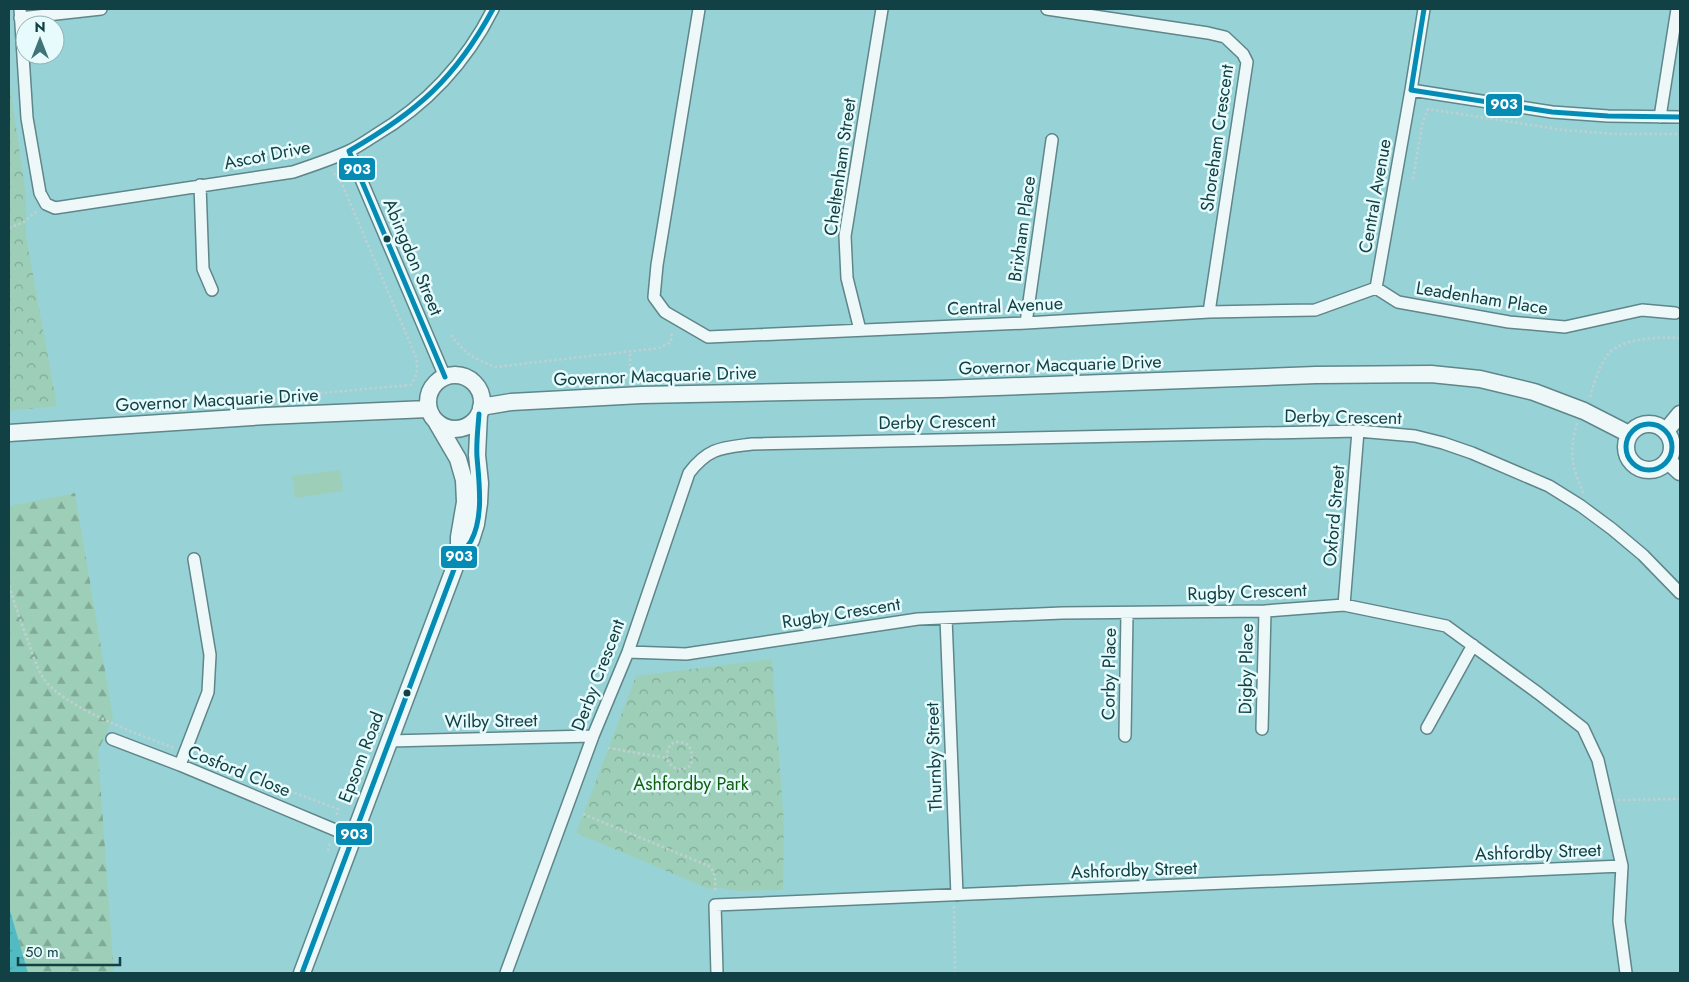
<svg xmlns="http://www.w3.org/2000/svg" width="1689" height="982" viewBox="0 0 1689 982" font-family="Jost,sans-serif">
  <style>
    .green { fill: #9dcfb8 }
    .forest { fill: url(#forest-firs) }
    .park { fill: url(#park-crowns) }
    .water { fill: url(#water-ripples) }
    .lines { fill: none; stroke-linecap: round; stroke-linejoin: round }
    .street-casing { stroke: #5f8689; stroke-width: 14 }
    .secondary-casing { stroke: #5f8689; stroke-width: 19 }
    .path { stroke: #bed0d2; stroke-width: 2.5; stroke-dasharray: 2.5 2.5; stroke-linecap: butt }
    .street { stroke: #eff8f9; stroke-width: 11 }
    .secondary { stroke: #eff8f9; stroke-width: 16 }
    .bus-1-casing { stroke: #e7fbfc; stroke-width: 9 }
    .bus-1 { stroke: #068cb4; stroke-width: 5 }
    .bus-dot { fill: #114145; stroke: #e7fbfc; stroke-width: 2 }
    .labels { text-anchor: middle; stroke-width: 5; stroke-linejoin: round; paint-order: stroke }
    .street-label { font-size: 18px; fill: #114145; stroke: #e7fbfc }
    .park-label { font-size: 18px; fill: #11610f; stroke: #e7fbfc }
    .line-badge { stroke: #e7fbfc; stroke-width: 2 }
    .badge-label { font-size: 14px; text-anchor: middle; font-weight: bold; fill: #fff }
  </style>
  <defs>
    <pattern id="forest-firs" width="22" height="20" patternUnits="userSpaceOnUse" patternTransform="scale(1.25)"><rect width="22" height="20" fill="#9dcfb8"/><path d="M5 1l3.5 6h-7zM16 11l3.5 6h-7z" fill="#7faa97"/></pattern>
    <pattern id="park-crowns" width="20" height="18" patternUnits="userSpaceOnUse" patternTransform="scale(1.25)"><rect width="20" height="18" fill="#9dcfb8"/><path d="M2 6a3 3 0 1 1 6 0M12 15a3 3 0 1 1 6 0" fill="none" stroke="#7faa97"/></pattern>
    <pattern id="water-ripples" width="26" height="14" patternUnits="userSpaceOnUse" patternTransform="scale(1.25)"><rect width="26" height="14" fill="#52bac1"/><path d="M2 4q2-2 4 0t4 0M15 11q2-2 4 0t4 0" fill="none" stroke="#43999f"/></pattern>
  </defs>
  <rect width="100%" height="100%" fill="#97d2d7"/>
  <path class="green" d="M340 470 343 491 295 498 292 476Z"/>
  <path class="forest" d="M75 493 113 718 98 751 114 973H28L9 907V506Z"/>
  <path class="park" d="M9 79 26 194V236L57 406 9 411Z
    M772 659 784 824 783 890 737 891 721 888 709 889 576 833 636 676Z"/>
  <path class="water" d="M9 907 28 973H9Z"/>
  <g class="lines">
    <g class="street-casing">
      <path id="street" d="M20 9 27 118 40 193 46 204 55 208 293 172C311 166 329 160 347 152 356 148 365 142 374 136 425 106 466 63 493 9
        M699 9 657 265 654 297 665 312 708 337 1026 323 1209 312 1315 310 1376 288
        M1047 9 1208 33 1225 37 1243 54 1247 62 1209 312
        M20 18 101 9
        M1411 90 1552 112 1608 116 1680 117
        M1660 117 1677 9
        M349 151 445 377
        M200 185 203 269 212 290
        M1376 288 1398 302 1509 322 1565 327 1642 310 1675 313
        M1376 288 1411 90 1424 9
        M1026 323 1052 140
        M860 330 847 278 845 236 882 9
        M1344 605 1358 431
        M946 618 957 895
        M628 652 686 654 918 619 1062 613 1265 611 1344 605 1446 626 1538 693 1583 728 1598 760 1622 866 1619 921 1626 973
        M1427 728 1473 645
        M1262 729 1265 611
        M1125 736 1127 613
        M112 739 180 765 352 837
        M389 741 593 736
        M180 765 208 692 210 655 194 559
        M506 973 593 736 628 652 689 473C709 447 722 448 752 444L1358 431 1415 436 1443 443 1472 453 1549 486 1581 506 1612 529 1643 555 1680 593
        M717 973 715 905 1622 866"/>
    </g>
    <g class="secondary-casing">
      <path id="secondary" d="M428 402a27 27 0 1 1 54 0a27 27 0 1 1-54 0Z
        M481 407 511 402 641 395 941 389 1316 375 1431 374 1480 379 1534 392 1584 411 1629 434
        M437 423 458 459 464 480 465 502 459 537V556
        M1626 447a23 23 0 1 1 46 0a23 23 0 1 1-46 0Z
        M1666 431 1680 414
        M9 433 266 416 428 409
        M1668 461 1680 472
        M302 973 459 556 471 540 476 524 479 503 480 483 477 455 479 414"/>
    </g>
    <path class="path" d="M1413 179 1422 125 1428 109 1563 130 1616 134H1680
      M9 228 24 222 37 211
      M451 335C466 355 473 358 495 367L659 348 671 342 672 331
      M630 381V351
      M1590 397C1594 384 1598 369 1606 357 1619 337 1659 337 1680 338
      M137 409 163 400 251 393 277 397 410 385C418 376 418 369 416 357L342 184C338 179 336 175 332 170
      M1577 423C1572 439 1570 458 1576 474 1578 481 1581 486 1583 493
      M9 586C15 605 22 624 29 644 33 655 37 669 44 679 63 707 142 736 174 748
      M608 748 667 758C667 743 675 738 689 745L692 754 691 765C682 773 670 769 667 758
      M196 756 338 809 336 817
      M1618 800 1680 799
      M583 814 709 866C717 873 715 883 715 893
      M328 851 330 842
      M954 906 955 973"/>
    <use href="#street" class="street"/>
    <use href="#secondary" class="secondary"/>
    <g class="bus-1-casing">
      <path id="bus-1" d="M1424 9 1411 90 1552 112 1608 116 1680 117
        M445 377 349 151C417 112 455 79 493 9
        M1626 447a23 23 0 1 1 46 0a23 23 0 1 1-46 0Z
        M302 973 459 556C463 551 468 546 471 541 484 517 479 482 477 457 476 443 478 428 479 414"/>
    </g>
    <use href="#bus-1" class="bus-1"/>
  </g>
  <g class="bus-dot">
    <circle cx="387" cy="239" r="4.5"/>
    <circle cx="407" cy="693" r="4.5"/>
  </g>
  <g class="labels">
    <g class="street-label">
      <text transform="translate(1217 138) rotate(-82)" y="6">Shoreham Crescent</text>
      <text transform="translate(267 155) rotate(-11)" y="6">Ascot Drive</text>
      <text transform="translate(840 167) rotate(-82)" y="6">Cheltenham Street</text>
      <text transform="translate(1375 196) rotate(-80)" y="6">Central Avenue</text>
      <text transform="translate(1022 229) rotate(-82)" y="6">Brixham Place</text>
      <text transform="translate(413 257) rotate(67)" y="6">Abingdon Street</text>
      <text transform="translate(1482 298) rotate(9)" y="6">Leadenham Place</text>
      <text transform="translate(1005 306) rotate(-3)" y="6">Central Avenue</text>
      <text transform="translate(1060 365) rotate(-2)" y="6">Governor Macquarie Drive</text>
      <text transform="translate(655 376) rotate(-2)" y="6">Governor Macquarie Drive</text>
      <text transform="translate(217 400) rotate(-3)" y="6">Governor Macquarie Drive</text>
      <text transform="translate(1343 417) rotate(1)" y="6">Derby Crescent</text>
      <text transform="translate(937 422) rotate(-1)" y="6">Derby Crescent</text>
      <text transform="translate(1334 516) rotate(-85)" y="6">Oxford Street</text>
      <text transform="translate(1247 592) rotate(-2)" y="6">Rugby Crescent</text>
      <text transform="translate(841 613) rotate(-9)" y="6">Rugby Crescent</text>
      <text transform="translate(1246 669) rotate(-89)" y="6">Digby Place</text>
      <text transform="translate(1109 674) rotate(-89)" y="6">Corby Place</text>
      <text transform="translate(598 675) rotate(-69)" y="6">Derby Crescent</text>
      <text transform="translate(491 721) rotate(-1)" y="6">Wilby Street</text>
      <text transform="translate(361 757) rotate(-69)" y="6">Epsom Road</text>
      <text transform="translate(934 757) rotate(-92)" y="6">Thurnby Street</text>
      <text transform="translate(239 771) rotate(22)" y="6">Cosford Close</text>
      <text transform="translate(1538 852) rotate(-2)" y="6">Ashfordby Street</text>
      <text transform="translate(1134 870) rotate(-2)" y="6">Ashfordby Street</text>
    </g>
    <g class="park-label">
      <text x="691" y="790">Ashfordby Park</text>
    </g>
  </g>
  <g class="line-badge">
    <rect x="1485" y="93" width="38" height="24" rx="5" fill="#068cb4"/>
    <rect x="338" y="157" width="38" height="24" rx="5" fill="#068cb4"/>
    <rect x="440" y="545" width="38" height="24" rx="5" fill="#068cb4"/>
    <rect x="335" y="822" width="38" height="24" rx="5" fill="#068cb4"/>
  </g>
  <g class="badge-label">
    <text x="1504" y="109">903</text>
    <text x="357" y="174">903</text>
    <text x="459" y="561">903</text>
    <text x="354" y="839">903</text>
  </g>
  <rect width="1689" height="982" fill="none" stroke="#114145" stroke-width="20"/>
  <g transform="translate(40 40)"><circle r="24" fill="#e7fbfc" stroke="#91b1b3"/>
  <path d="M0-4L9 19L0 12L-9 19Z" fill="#407478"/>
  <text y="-8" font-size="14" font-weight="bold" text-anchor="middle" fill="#114145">N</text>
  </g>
  <path d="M18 957v8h102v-8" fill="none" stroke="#114145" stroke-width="2.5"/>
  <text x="25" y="957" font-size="15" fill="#114145" stroke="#e7fbfc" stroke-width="4" paint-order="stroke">50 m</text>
</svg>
